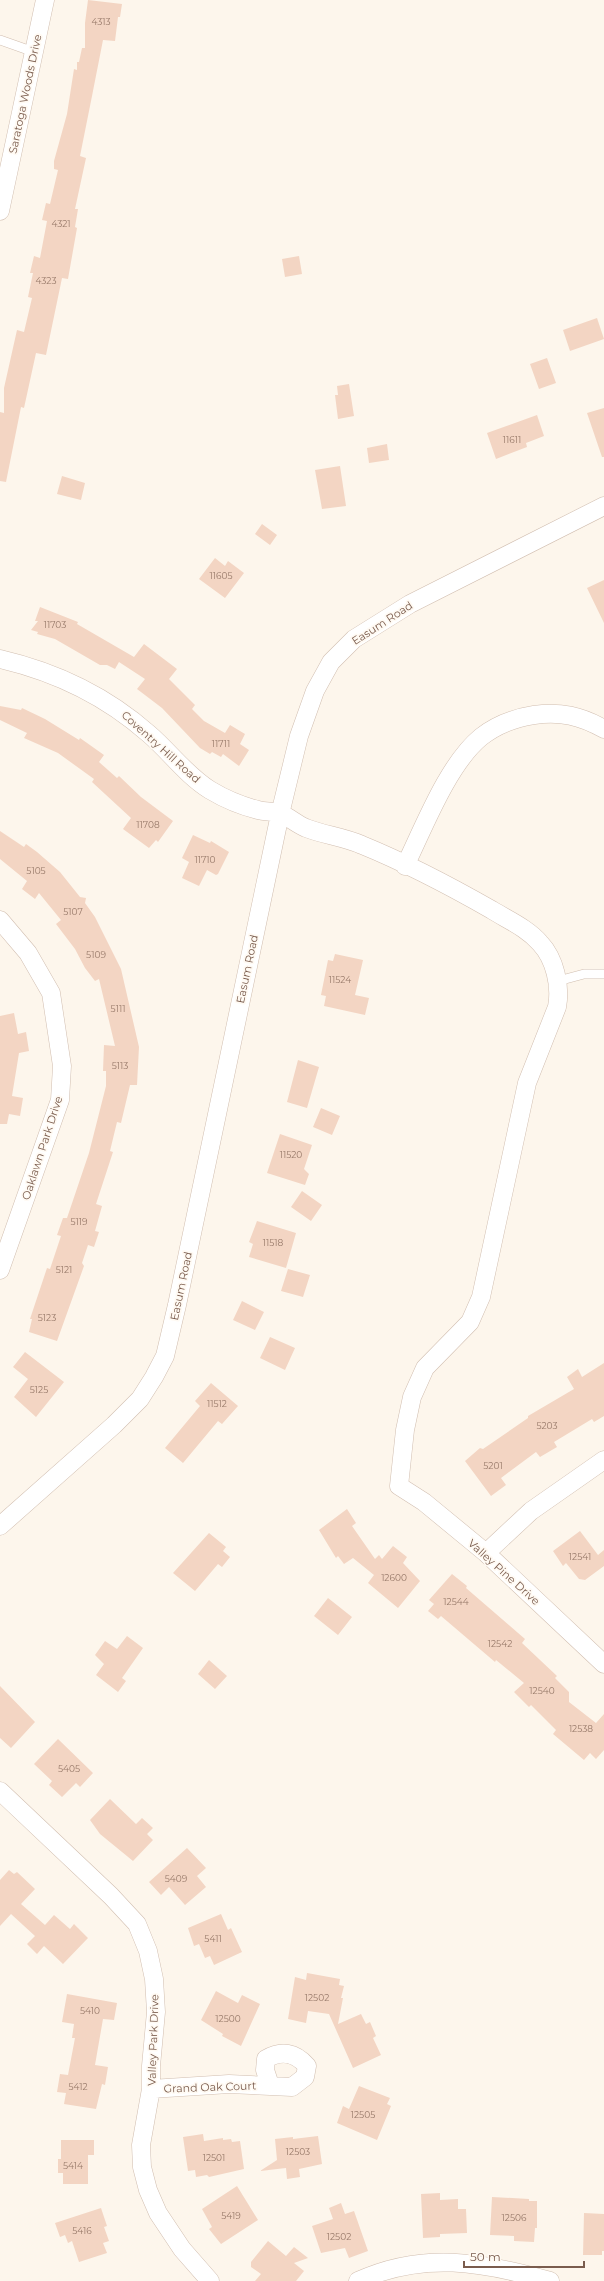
<svg xmlns="http://www.w3.org/2000/svg" width="604" height="2281" viewBox="0 0 604 2281" font-family="Montserrat,sans-serif">
  <style>
    .building { fill: #f3d5c3 }
    .lines { fill: none; stroke-linecap: round; stroke-linejoin: round }
    .lane-casing { stroke: #d1beb0; stroke-width: 10 }
    .street-casing { stroke: #d1beb0; stroke-width: 19 }
    .lane { stroke: #fff; stroke-width: 9 }
    .street { stroke: #fff; stroke-width: 18 }
    .labels { text-anchor: middle; stroke-width: 3.5; stroke-linejoin: round; paint-order: stroke }
    .number-label { font-size: 9px; fill: #987a6a }
    .street-label { font-size: 11px; fill: #7a5c4d; stroke: #fffaf3 }
  </style>
  <rect width="100%" height="100%" fill="#fdf6ec"/>
  <path class="building" d="M88 0 122 4 120 17H118L115 41 103 40 92 96 80 156 86 158 75 209H78L75 227 77 228 68 279 62 278 46 355 36 353 24 408 21 407 6 482 0 481V412L4 413V388L17 330 24 332 32 298 28 297 33 273H30L34 256 40 258 47 221 42 220 46 203 50 204 58 170 54 169V161L67 114 74 69 77 70V62H79L82 48H85V23Z
    M299 256 302 274 285 277 282 259Z
    M597 318 604 339 570 351 563 330Z
    M547 358 556 383 539 389 530 364Z
    M349 384 354 416 338 419 335 395H338L337 386Z
    M604 408V457H602L587 413Z
    M537 415 544 436 526 443 527 447 496 459 487 433Z
    M387 444 389 460 369 463 367 448Z
    M340 466 346 506 322 509 315 470Z
    M62 476 85 483 81 500 57 494Z
    M262 524 277 535 270 545 255 534Z
    M215 558 225 566 228 561 244 573 225 598 199 579Z
    M604 580V623L587 588Z
    M40 607 78 622 77 624 134 657 144 644 177 669 169 679 195 705 192 709 204 721 225 733 230 725 245 734 240 744 249 750 239 766 223 754 221 757 212 752 210 754 200 748 162 708 137 689 145 679 119 662 115 669 107 665H100L55 639 37 634 38 632 31 630 38 621H35Z
    M0 706 21 710 22 708 45 719 79 740 80 738 104 755 99 762 117 778 119 776 141 797 173 821 158 842 156 840 149 848 123 829 131 818 92 782 94 779 58 753 24 738 27 733 0 720Z
    M0 831 24 847 26 844 37 852 60 872 80 897 86 898 85 903 95 917 121 969 139 1047 137 1085H130L121 1123 117 1122 110 1151 113 1152 96 1204 102 1206 95 1231 99 1232 94 1247 88 1245 82 1263 84 1266 57 1341 29 1332 32 1319H30L47 1268 50 1269 61 1236 57 1235 63 1218H67L89 1153 106 1086V1071H103L104 1045 115 1046 99 979 95 981 85 968 75 949 56 924 61 920 39 893 35 899 22 889 27 881 0 859Z
    M193 835 210 843 211 841 229 852 218 874 216 875 207 870 199 886 182 878 189 862 182 858Z
    M335 954 363 960 355 995 369 998 365 1015 324 1006 326 996 321 995 328 960 333 961Z
    M14 1013 18 1034 26 1032 29 1051 19 1053 12 1096 23 1098 20 1116 9 1114 7 1124H0V1016Z
    M298 1060 319 1067 307 1108 287 1102Z
    M321 1108 340 1116 332 1135 313 1127Z
    M280 1134 312 1145 304 1169 309 1174 305 1185 267 1173Z
    M302 1191 322 1205 311 1221 291 1207Z
    M257 1221 296 1233 286 1268 249 1257 253 1244 249 1242Z
    M288 1269 310 1275 303 1297 281 1291Z
    M242 1301 264 1312 255 1330 233 1320Z
    M270 1337 295 1348 285 1370 260 1358Z
    M25 1352 64 1382 36 1417 14 1397 28 1379 13 1367Z
    M604 1363V1416L594 1422 592 1419 554 1442 557 1447 540 1457 536 1452 501 1478 506 1485 491 1496 465 1461 480 1448 483 1449 528 1418V1416L574 1389 567 1377 578 1369 582 1377Z
    M211 1383 238 1406 222 1424 218 1421 183 1463 165 1448 200 1406 195 1401Z
    M347 1509 356 1523 352 1526 375 1559 379 1555 382 1559 393 1546 407 1557 403 1563 420 1581 398 1608 368 1583 374 1575 353 1558 344 1564 338 1556 336 1558 319 1530Z
    M580 1531 598 1555 604 1550V1566L585 1580 579 1579 566 1563 563 1566 553 1551Z
    M209 1533 226 1547 223 1551 230 1557 222 1567 218 1564 195 1591 173 1573Z
    M452 1574 467 1586 466 1588 525 1639 522 1643 557 1676 555 1678 569 1692V1702L596 1723 604 1714V1750L596 1759 590 1753 584 1760 553 1734 556 1730 531 1705 529 1707 514 1692 524 1683 496 1660 495 1662 441 1616 438 1619 428 1611 434 1604 429 1600Z
    M328 1598 352 1617 338 1635 314 1616Z
    M127 1636 143 1648 122 1678 126 1681 118 1692 96 1675 104 1664 95 1655 105 1641 117 1649Z
    M209 1660 227 1676 215 1689 198 1674Z
    M0 1686 35 1722 11 1748 0 1738Z
    M58 1739 93 1773 80 1787 76 1783 62 1797 49 1785 52 1781 34 1764Z
    M110 1799 136 1824 142 1818 153 1828 147 1834 153 1840 133 1861 100 1834 90 1820Z
    M187 1848 206 1868 197 1876 206 1887 185 1905 169 1887 161 1895 149 1882Z
    M9 1870 14 1874 17 1872 35 1889 21 1904 45 1925 54 1915 70 1929 74 1924 88 1938 63 1964 44 1946 37 1954 27 1944 35 1936 11 1914 0 1926V1880Z
    M221 1914 228 1930 231 1928 242 1952 214 1965 210 1956 205 1958 199 1944 194 1946 188 1928Z
    M307 1973 340 1979 339 1985 344 1986 341 1998H343L338 2024 361 2014 366 2024 370 2022 376 2036 373 2038 381 2055 353 2068 329 2014 308 2011 306 2023 288 2019 295 1977 306 1980Z
    M216 1991 238 2003 242 1995 260 2004 241 2046 222 2036 223 2034 201 2020Z
    M67 1994 117 2003 114 2020 103 2019 95 2065 108 2067 105 2085 102 2084 96 2109 64 2104 66 2093 57 2092 60 2074 68 2075 75 2038H72L74 2024 62 2022Z
    M359 2086 390 2098 387 2104 391 2106 377 2140 337 2123 343 2106 349 2109Z
    M203 2134 204 2141 223 2138V2140L231 2139 232 2142 240 2141 244 2169 209 2177 207 2175 196 2177 195 2170 188 2171 183 2137Z
    M318 2136 322 2164 299 2169 300 2177 287 2179 286 2168 260 2171 277 2160 275 2139 293 2137V2139Z
    M61 2140H94V2155H88V2184H63V2173H58V2159H61Z
    M237 2186 258 2220 221 2244 209 2229 212 2227 202 2209Z
    M440 2193V2200L458 2199V2209H466L467 2233 440 2234V2237L423 2238 421 2194Z
    M492 2197 529 2199V2201H537V2228H535L534 2242 514 2241V2236L490 2235Z
    M341 2203 345 2214 354 2211 368 2251 349 2258 345 2248 321 2253 312 2226 333 2219 329 2208Z
    M101 2208 107 2226 104 2227 109 2241 103 2243 107 2253 79 2262 72 2241 68 2243 65 2235 60 2237 55 2223Z
    M584 2213 604 2214V2251H602V2255H583Z
    M268 2241 286 2256 294 2247 308 2258 294 2263 304 2271 296 2281H255L261 2274 251 2267V2262Z"/>
  <g class="lines">
    <g class="lane-casing">
      <path id="lane" d="M0 40 34 52
        M558 981 584 974H604"/>
    </g>
    <g class="street-casing">
      <path id="street" d="M0 211 45 0
        M0 659C56 672 106 696 149 734 170 752 186 775 210 790 225 799 242 806 258 810 266 812 274 811 282 814 290 818 297 824 306 828 324 835 344 837 362 845 406 863 450 886 492 910 508 920 527 928 540 943 555 959 561 986 557 1007L527 1083 481 1297 470 1322 425 1368 412 1397 405 1430 399 1486 424 1502 486 1553 604 1664
        M405 866C424 827 448 764 481 737 496 725 515 718 534 715 560 711 581 716 604 729
        M0 920 28 953 51 993 62 1066 60 1100 0 1270
        M0 1526 114 1425 140 1399 154 1377 165 1356 177 1305 280 814 299 736 315 691 331 662 354 639 410 604 604 506
        M486 1553 531 1511 604 1460
        M0 1791 111 1896 137 1924 148 1951 154 1979 156 2012 151 2066V2089L141 2145 142 2167 148 2190 158 2213 182 2249 210 2281
        M151 2089 229 2084 292 2087 305 2077 307 2066C295 2052 281 2050 266 2059L265 2070 270 2085
        M358 2281C423 2251 483 2262 550 2281"/>
    </g>
    <use href="#lane" class="lane"/>
    <use href="#street" class="street"/>
  </g>
  <g class="labels">
    <g class="number-label">
      <text x="101" y="25">4313</text>
      <text x="61" y="227">4321</text>
      <text x="46" y="284">4323</text>
      <text x="512" y="443">11611</text>
      <text x="221" y="579">11605</text>
      <text x="55" y="628">11703</text>
      <text x="221" y="747">11711</text>
      <text x="148" y="828">11708</text>
      <text x="205" y="863">11710</text>
      <text x="36" y="874">5105</text>
      <text x="73" y="915">5107</text>
      <text x="96" y="958">5109</text>
      <text x="340" y="983">11524</text>
      <text x="118" y="1012">5111</text>
      <text x="120" y="1069">5113</text>
      <text x="291" y="1158">11520</text>
      <text x="79" y="1225">5119</text>
      <text x="273" y="1246">11518</text>
      <text x="64" y="1273">5121</text>
      <text x="47" y="1321">5123</text>
      <text x="39" y="1393">5125</text>
      <text x="217" y="1407">11512</text>
      <text x="547" y="1429">5203</text>
      <text x="493" y="1469">5201</text>
      <text x="580" y="1560">12541</text>
      <text x="394" y="1581">12600</text>
      <text x="456" y="1605">12544</text>
      <text x="500" y="1647">12542</text>
      <text x="542" y="1694">12540</text>
      <text x="581" y="1732">12538</text>
      <text x="69" y="1772">5405</text>
      <text x="176" y="1882">5409</text>
      <text x="213" y="1942">5411</text>
      <text x="317" y="2001">12502</text>
      <text x="90" y="2014">5410</text>
      <text x="228" y="2022">12500</text>
      <text x="78" y="2090">5412</text>
      <text x="363" y="2118">12505</text>
      <text x="298" y="2155">12503</text>
      <text x="214" y="2161">12501</text>
      <text x="73" y="2169">5414</text>
      <text x="231" y="2219">5419</text>
      <text x="514" y="2221">12506</text>
      <text x="82" y="2234">5416</text>
      <text x="339" y="2240">12502</text>
    </g>
    <g class="street-label">
      <text transform="translate(25 94) rotate(-78)" y="4">Saratoga Woods Drive</text>
      <text transform="translate(382 623) rotate(-33)" y="4">Easum Road</text>
      <text transform="translate(161 747) rotate(42)" y="4">Coventry Hill Road</text>
      <text transform="translate(247 969) rotate(-78)" y="4">Easum Road</text>
      <text transform="translate(42 1148) rotate(-72)" y="4">Oaklawn Park Drive</text>
      <text transform="translate(181 1286) rotate(-78)" y="4">Easum Road</text>
      <text transform="translate(504 1572) rotate(42)" y="4">Valley Pine Drive</text>
      <text transform="translate(153 2040) rotate(-88)" y="4">Valley Park Drive</text>
      <text transform="translate(210 2087) rotate(-2)" y="4">Grand Oak Court</text>
    </g>
  </g>
  <path d="M464 2261v6h120v-6" fill="none" stroke="#7a5c4d" stroke-width="2"/>
  <text x="470" y="2261" font-size="12" fill="#7a5c4d" stroke="#fffaf3" stroke-width="3" paint-order="stroke">50 m</text>
</svg>
